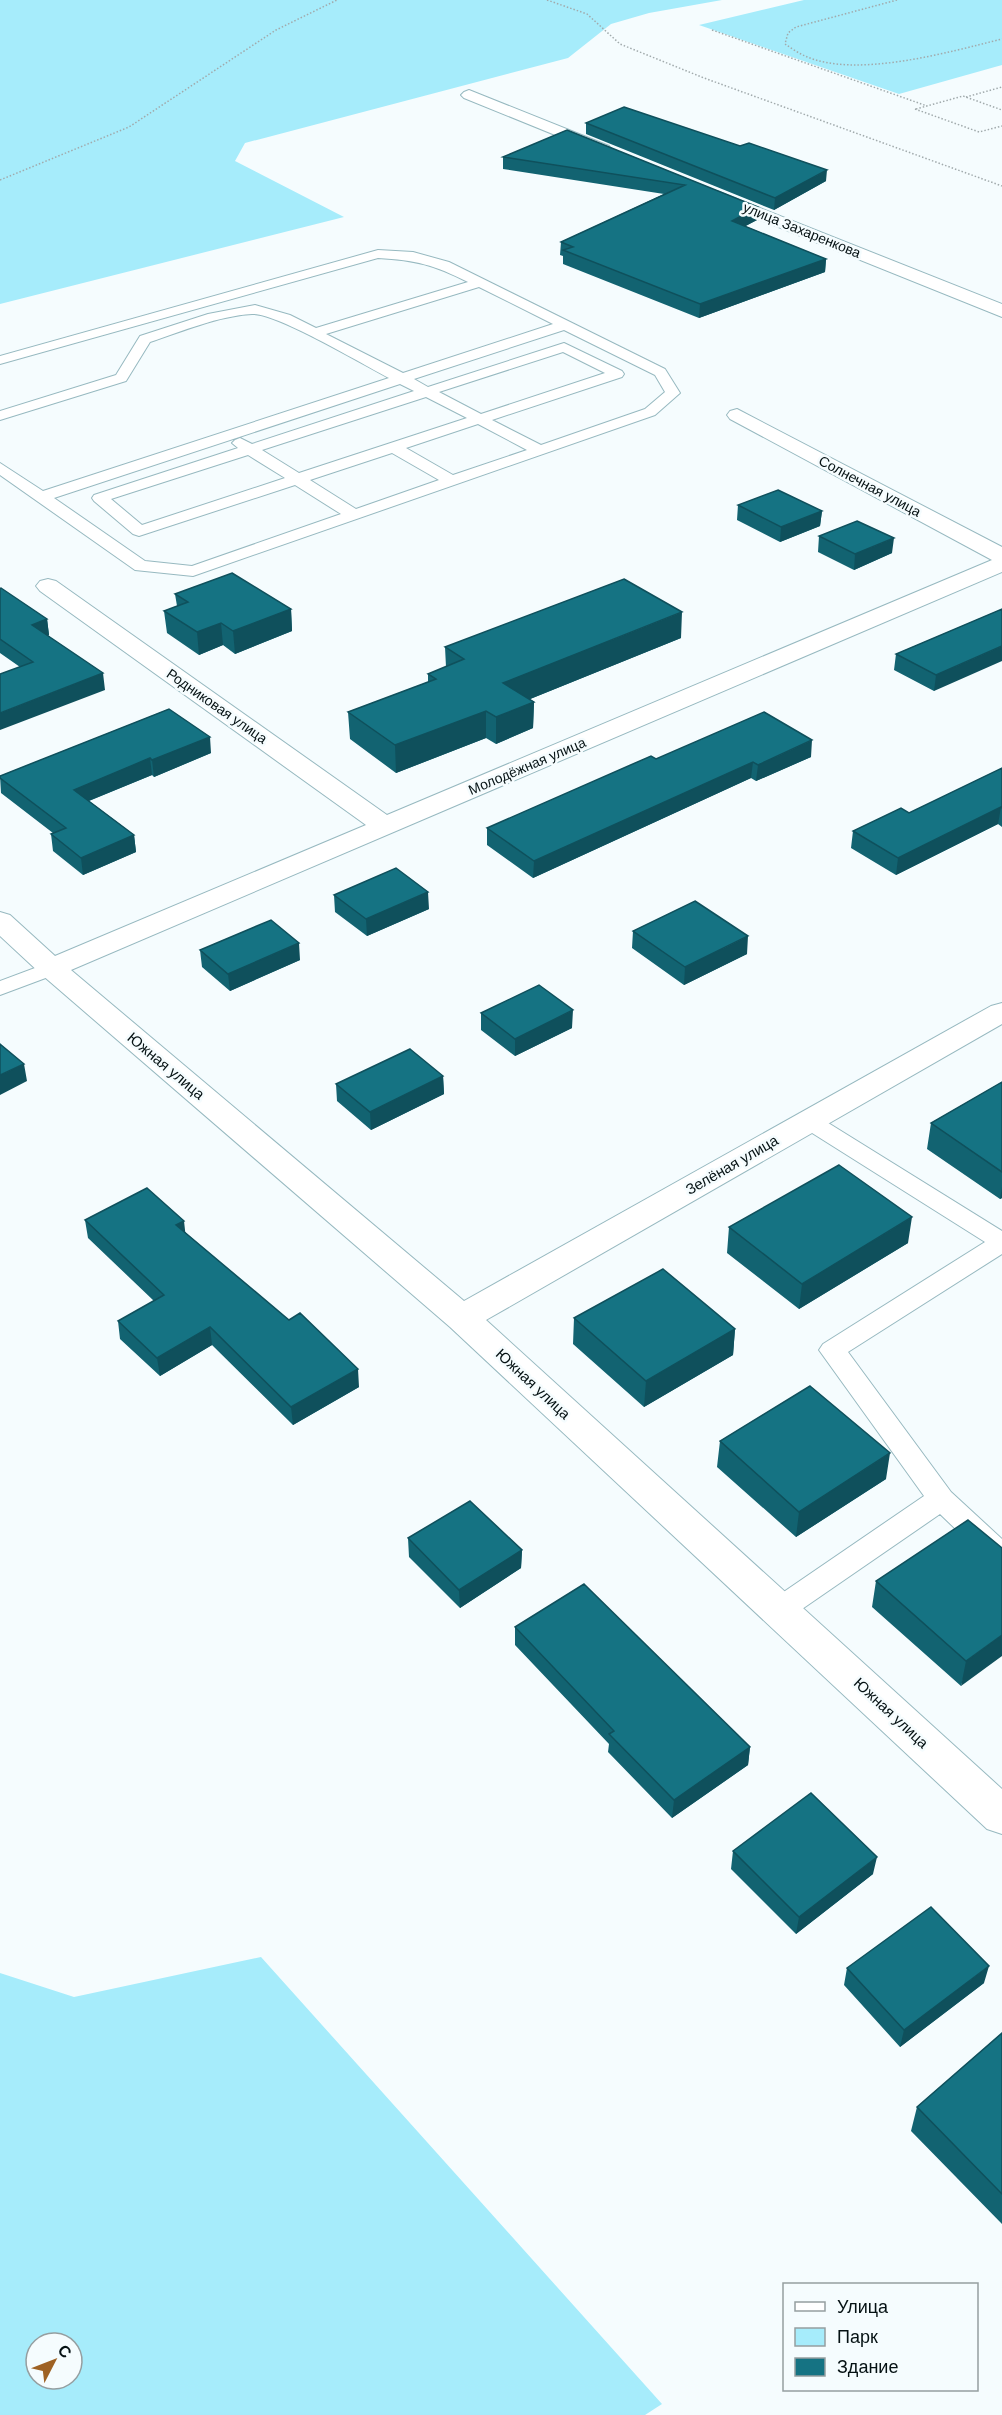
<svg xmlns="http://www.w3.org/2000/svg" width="1002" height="2415" viewBox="0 0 1002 2415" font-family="'DM Sans',sans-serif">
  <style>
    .green { fill: #a6ecfb; fill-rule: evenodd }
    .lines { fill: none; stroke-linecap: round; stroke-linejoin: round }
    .lane-casing { stroke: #97b9c0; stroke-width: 2 }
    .street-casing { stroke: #97b9c0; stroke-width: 2 }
    .path { stroke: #a1aaac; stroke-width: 1.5; stroke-dasharray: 1.5 2; stroke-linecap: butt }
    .lane { fill: #fff; fill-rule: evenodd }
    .street { fill: #fff; fill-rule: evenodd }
    .wall { fill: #126371 }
    .shaded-wall { fill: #0f505c }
    .building { fill: #157383; stroke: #0f505c; stroke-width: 1.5 }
    .labels { text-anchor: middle; stroke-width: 5; stroke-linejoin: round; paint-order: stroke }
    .far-street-label { font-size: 14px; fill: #051113; stroke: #f5fcfe }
    .street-label { font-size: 15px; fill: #051113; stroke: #f5fcfe }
  </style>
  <rect width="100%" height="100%" fill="#f5fcfe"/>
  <path class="green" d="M0 0H722L649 13 611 24 568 58 245 143 235 161 344 217 0 304Z
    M804 0H1002V65L899 94 699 25Z
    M261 1957 662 2404 645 2415H0V1973L74 1997ZM36 2343H72V2379H36Z"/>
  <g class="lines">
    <g class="lane-casing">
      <path id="lane" d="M378 250 413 252 449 262 665 369 680 393 655 415 193 576 135 570 0 475V463L43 491 389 378C364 365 275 312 252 314 218 316 183 331 150 342L126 381 0 420V411L116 375 140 336 208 314 255 305 290 315 316 328 468 282C434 265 416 260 378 258L0 364V356ZM479 287 553 324 403 373 326 334ZM564 330 655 375 665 392 645 409 541 445 492 420 622 377 624 374 622 371 564 343 428 387 414 379ZM563 352 605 373 481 414 439 392ZM400 384 414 391 252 444 240 438 235 440 232 443 238 448 94 495 92 498 94 501 133 534 139 536 295 485 341 514 192 566 145 561 54 498ZM426 397 467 418 299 473 262 450ZM478 424 527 450 453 475 406 448ZM392 453 439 480 356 509 310 480ZM248 455 285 478 142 525 111 499Z
        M51 962 59 963 62 968 59 973 0 995V981Z
        M809 1114 817 1116 1002 1231V1254L848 1352 951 1492 1002 1539V1567L992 1564 940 1514 789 1618 779 1621 769 1618 765 1610 769 1602 924 1496 819 1350 823 1344 985 1242 801 1126 798 1121 801 1116Z"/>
    </g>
    <g class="street-casing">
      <path id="street" d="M469 90 609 146 611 149 609 152H597L464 98 461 95 464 92Z
        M717 191 1002 304V317L711 200 709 196 711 192Z
        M737 409 1002 547V572L71 970 464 1301 991 1006 1002 1003V1024L486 1320 1002 1789V1834L987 1829 450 1327 41 974 0 936V912L10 915 55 956 366 825 40 591 36 586 40 581 48 579 56 581 387 815 992 560 730 419 727 415 730 411Z"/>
    </g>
    <path class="path" d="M547 0 587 14 620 44 704 78 1002 186
      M897 0 796 27 788 33 785 44C791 48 798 53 805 56 856 79 949 52 1002 39
      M712 30 927 106
      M966 97 1002 87
      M915 109 979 132 1002 126
      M916 109 963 96 1002 110
      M0 180 129 127 276 30 337 0"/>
    <use href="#lane" class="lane"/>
    <use href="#street" class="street"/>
  </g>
  <path class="wall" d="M586 123 740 146 826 181 774 210 586 134Z
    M567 130 758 207 757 220 745 226 826 259 825 272 699 318 563 264V256L560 255 561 242 664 194 503 169V157Z
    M738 505 822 511 820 526 780 542 737 520Z
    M819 536 892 553 854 570 818 552Z
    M0 589 47 619 49 635H48L105 690 20 667 0 653Z
    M175 594 291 609 292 631 235 654 223 645 199 655 167 633 164 611 177 606Z
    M1002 609 934 691 894 670 896 654Z
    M681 638 530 699 534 702 533 728 496 744 486 738 396 773 350 739 348 712 428 682V674L446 667 445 647Z
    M169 709 211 753 154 777 152 775 89 801 134 835 136 852 83 875 53 851 51 834 53 833 1 793 0 776Z
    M811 757 756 781 751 778 533 878 487 845V828L656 759Z
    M1002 768V827L998 824 896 875 851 848 853 831 909 813Z
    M334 895 429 909 367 936 335 912Z
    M633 931 747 954 684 985 632 948Z
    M200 950 300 960 230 991 202 967Z
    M481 1013 572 1028 515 1056 481 1030Z
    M443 1076 444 1094 371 1130 337 1101 336 1084Z
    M1002 1082V1198L1000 1199 927 1149 931 1123Z
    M85 1220 185 1232 359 1387 293 1425 212 1345 160 1376 120 1339 118 1321 154 1301 88 1238Z
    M729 1227 908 1243 799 1309 727 1253Z
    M574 1318 735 1329 733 1355 644 1407 573 1344Z
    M720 1441 886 1479 796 1537 717 1467Z
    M408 1538 522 1550 521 1568 460 1608 409 1557Z
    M1002 1548 961 1686 872 1607 876 1581Z
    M515 1627 750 1747 748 1765 672 1818 608 1752 609 1744 515 1645Z
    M733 1851 873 1874 796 1934 731 1869Z
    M847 1968 984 1983 900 2047 844 1985Z
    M1002 2033V2224L911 2131 917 2107Z"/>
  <path class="shaded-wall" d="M827 170 826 181 774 210 775 198Z
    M758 207 757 220 731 234 732 221Z
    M826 259 825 272 699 318 700 304Z
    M822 511 820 526 780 542 781 527Z
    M894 538 892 553 854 570 855 554Z
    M291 609 292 631 235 654 233 631Z
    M682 612 681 638 503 710V683Z
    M47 619 49 635 34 640 32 625Z
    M221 623 223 645 199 655 197 632Z
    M1002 646V661L934 691 936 675Z
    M103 673 105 690 0 730V713Z
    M534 702 533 728 496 744V717Z
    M486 711V738L396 773 395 745Z
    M210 737 211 753 154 777 152 760Z
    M812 740 811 757 756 781 758 765Z
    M150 758 152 775 76 806 74 790Z
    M753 762 751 778 533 878 534 861Z
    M1001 807 998 824 896 875 898 858Z
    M134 835 136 852 83 875 81 858Z
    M428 892 429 909 367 936 366 919Z
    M748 936 747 954 684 985 685 967Z
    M299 943 300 960 230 991 228 974Z
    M573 1010 572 1028 515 1056V1039Z
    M24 1064 27 1081 0 1095V1075Z
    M443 1076 444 1094 371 1130 370 1112Z
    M1002 1187V1198L1000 1199Z
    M912 1217 908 1243 799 1309 802 1284Z
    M184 1221 186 1239 176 1225Z
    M210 1327 212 1345 160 1376 157 1358Z
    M735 1329 733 1355 644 1407 646 1381Z
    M358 1369 359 1387 293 1425 291 1407Z
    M890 1453 886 1479 796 1537 799 1512Z
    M522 1550 521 1568 460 1608 459 1590Z
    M1002 1635V1656L961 1686 966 1661Z
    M750 1747 748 1765 672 1818 674 1800Z
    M877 1857 873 1874 796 1934 799 1917Z
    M989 1966 984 1983 900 2047 904 2030Z"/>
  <path class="building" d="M624 107 740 146 749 143 827 170 775 198 586 123Z
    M567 130 758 207 732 221 826 259 700 304 563 250 573 247 561 242 685 185 503 157Z
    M778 490 822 511 781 527 738 505Z
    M857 521 894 538 855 554 819 536Z
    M232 573 291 609 233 631 221 623 197 632 164 611 188 602 175 594Z
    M624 579 682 612 503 683 534 702 496 717 486 711 395 745 348 712 436 679 428 674 464 659 445 647Z
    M1 588 47 619 32 625 103 673 0 713V674L33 662 0 639V589Z
    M1002 609V646L936 675 896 654Z
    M169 709 210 737 152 760 150 758 74 790 134 835 81 858 51 834 66 828 0 778V776Z
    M764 712 812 740 758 765 753 762 534 861 487 828 651 756 656 759Z
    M1002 768V808L1001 807 898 858 853 831 901 808 909 813Z
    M396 868 428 892 366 919 334 895Z
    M695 901 748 936 685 967 633 931Z
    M271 920 299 943 228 974 200 950Z
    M539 985 573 1010 515 1039 481 1013Z
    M0 1044 24 1064 0 1075Z
    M410 1049 443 1076 370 1112 336 1084Z
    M1002 1082V1172L931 1123Z
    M839 1165 912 1217 802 1284 729 1227Z
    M147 1188 184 1221 176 1225 289 1320 300 1313 358 1369 291 1407 210 1327 157 1358 118 1321 164 1295 85 1220Z
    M663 1269 735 1329 646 1381 574 1318Z
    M810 1386 890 1453 799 1512 720 1441Z
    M470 1501 522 1550 459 1590 408 1538Z
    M968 1520 1002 1548V1635L966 1661 876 1581Z
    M584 1584 750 1747 674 1800 609 1734 614 1731 515 1627Z
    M811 1793 877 1857 799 1917 733 1851Z
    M931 1907 989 1966 904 2030 847 1968Z
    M1002 2033V2194L917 2107Z"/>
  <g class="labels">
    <g class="far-street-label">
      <text transform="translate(802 230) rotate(22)" y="5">улица Захаренкова</text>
      <text transform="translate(870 486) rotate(28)" y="5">Солнечная улица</text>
      <text transform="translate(217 706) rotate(35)" y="5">Родниковая улица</text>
      <text transform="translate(527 766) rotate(-23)" y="5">Молодёжная улица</text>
    </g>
    <g class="street-label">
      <text transform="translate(166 1066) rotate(40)" y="5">Южная улица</text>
      <text transform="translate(732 1165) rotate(-30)" y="5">Зелёная улица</text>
      <text transform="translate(533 1384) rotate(43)" y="5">Южная улица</text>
      <text transform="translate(891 1713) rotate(43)" y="5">Южная улица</text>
    </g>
  </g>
  <rect x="783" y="2283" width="195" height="108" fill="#f5fcfe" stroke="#959ea0" stroke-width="1.5"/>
  <rect x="795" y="2302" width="30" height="9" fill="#ffffff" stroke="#959ea0" stroke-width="1.5"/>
  <text x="837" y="2313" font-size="18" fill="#051113">Улица</text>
  <rect x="795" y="2328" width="30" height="18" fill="#a6ecfb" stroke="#959ea0" stroke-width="1.5"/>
  <text x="837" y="2343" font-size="18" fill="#051113">Парк</text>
  <rect x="795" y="2358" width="30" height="18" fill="#157383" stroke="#959ea0" stroke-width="1.5"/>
  <text x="837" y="2373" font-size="18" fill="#051113">Здание</text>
  <g transform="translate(54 2361) rotate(48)"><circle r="28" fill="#f5fcfe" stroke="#959ea0" stroke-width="1.5"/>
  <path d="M0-4.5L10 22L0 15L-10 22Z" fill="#9e6224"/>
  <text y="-9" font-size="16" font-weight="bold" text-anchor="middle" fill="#051113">С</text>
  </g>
</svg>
